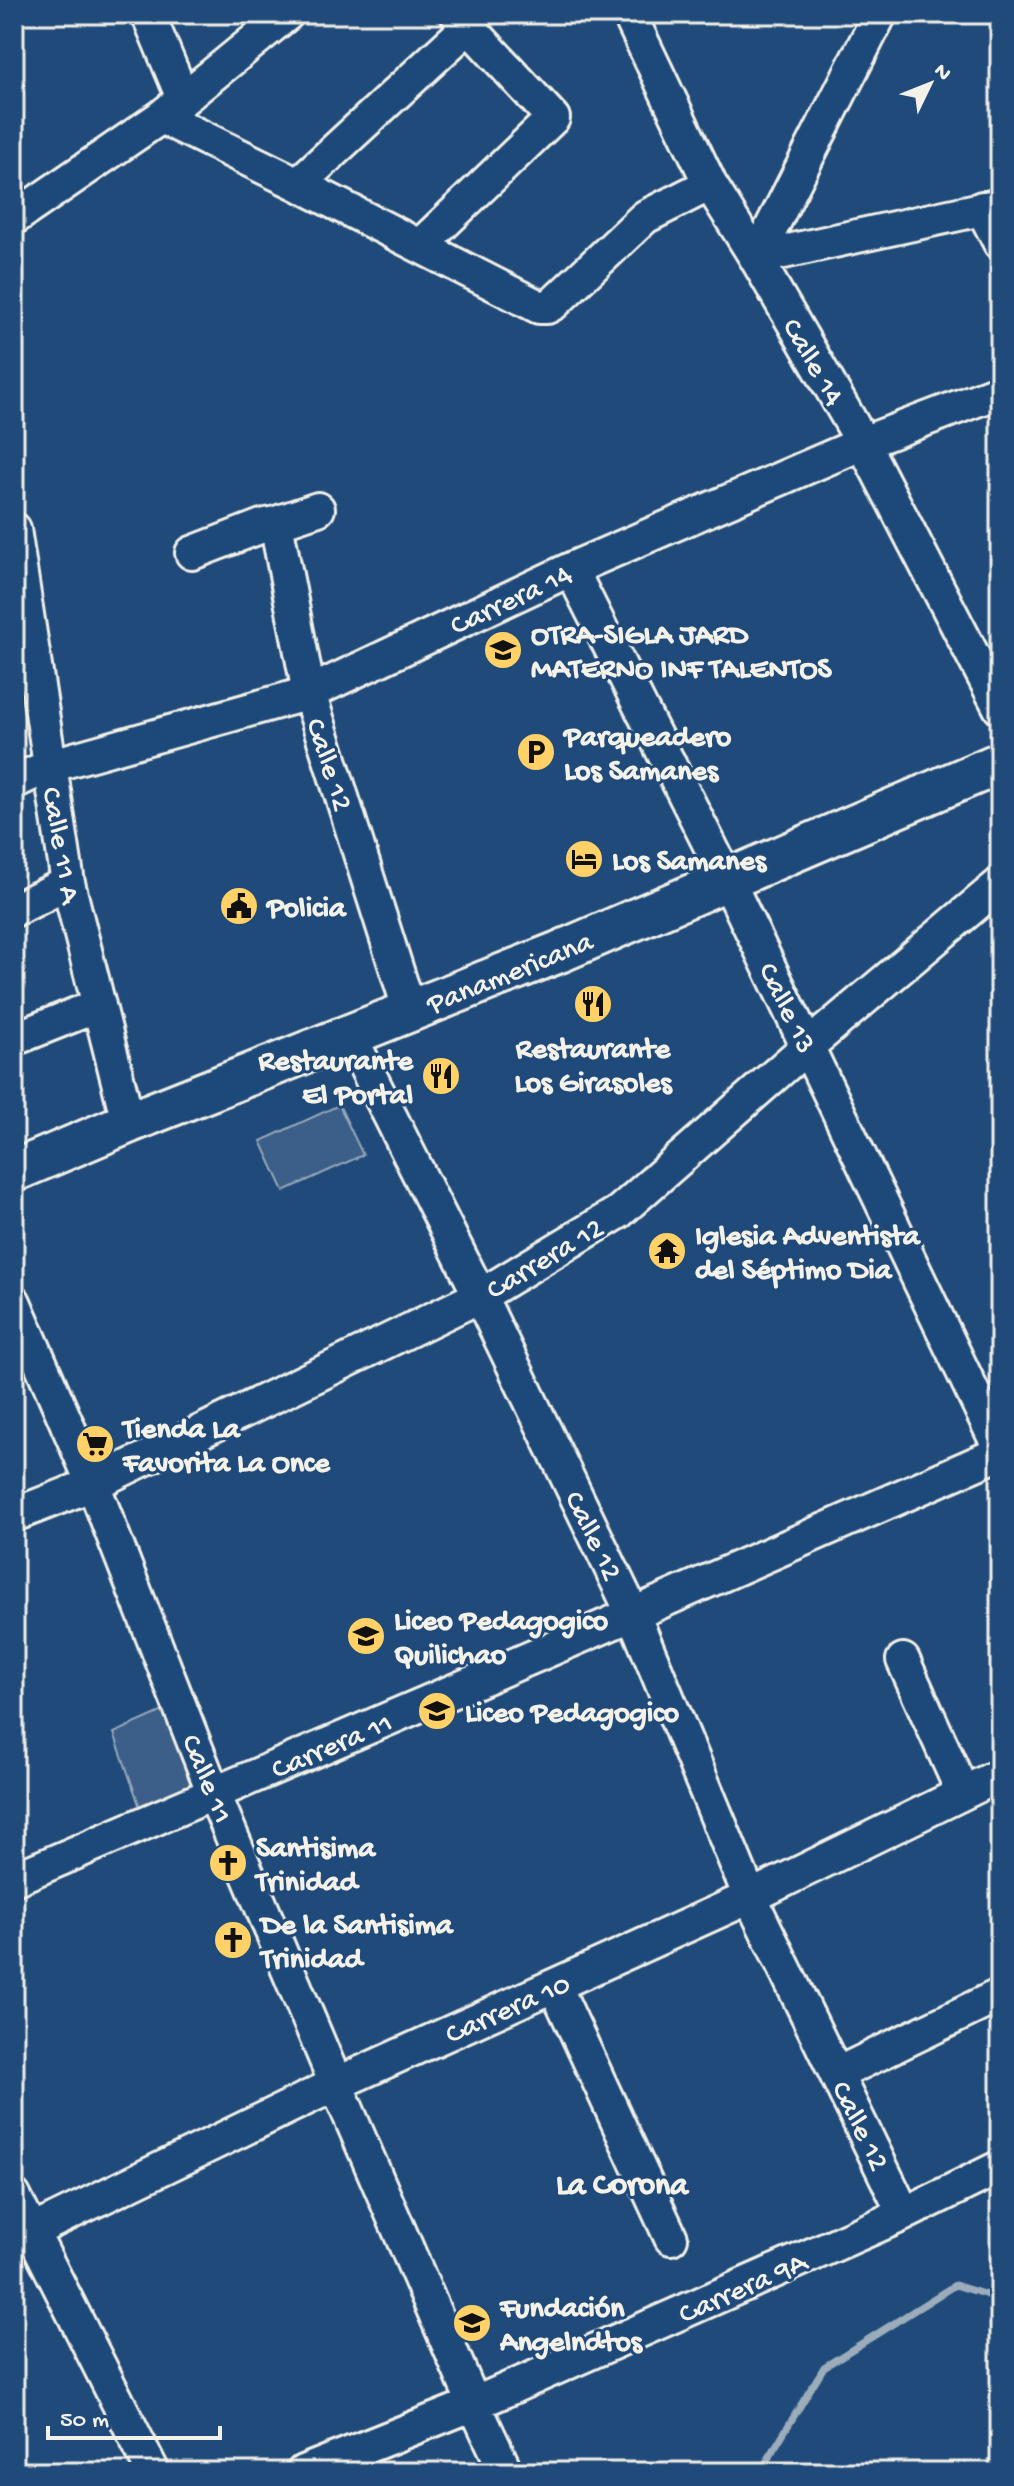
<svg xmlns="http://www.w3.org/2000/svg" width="1014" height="2486" viewBox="0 0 1014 2486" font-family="'Gochi Hand',sans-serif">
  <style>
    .green { fill: #3a5f88; stroke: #97a8b8; stroke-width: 2 }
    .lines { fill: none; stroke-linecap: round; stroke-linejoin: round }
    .stream { stroke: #9cacbb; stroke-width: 7 }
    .minor-casing { stroke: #f4f1e8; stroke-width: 38 }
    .major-casing { stroke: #f4f1e8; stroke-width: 46 }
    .minor { stroke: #1f4a7a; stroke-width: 32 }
    .major { stroke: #1f4a7a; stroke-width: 40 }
    .labels { text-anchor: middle; stroke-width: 6; stroke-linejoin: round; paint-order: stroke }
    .street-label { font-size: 30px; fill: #f4f1e8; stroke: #1f4a7a }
    .poi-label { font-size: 30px; font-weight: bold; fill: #f4f1e8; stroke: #1f4a7a; text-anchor: start }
    .neighbourhood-label { font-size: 32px; font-weight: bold; fill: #f4f1e8; stroke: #1f4a7a }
  </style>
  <rect width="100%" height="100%" fill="#1f4a7a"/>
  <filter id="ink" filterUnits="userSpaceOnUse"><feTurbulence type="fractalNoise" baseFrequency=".0125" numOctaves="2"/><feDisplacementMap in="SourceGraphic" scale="16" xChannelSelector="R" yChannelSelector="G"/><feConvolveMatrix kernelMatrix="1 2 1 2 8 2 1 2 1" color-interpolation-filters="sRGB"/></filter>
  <g filter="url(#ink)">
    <path class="green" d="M339 1105 363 1155 284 1191 261 1141Z
      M172 1707 208 1791 143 1816 114 1733Z"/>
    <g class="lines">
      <path class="stream" d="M760 2472 824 2367 955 2285 1000 2299"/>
      <g class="minor-casing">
        <path id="minor" d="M148 14 183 98
          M629 14 710 184 756 258 863 443 1000 708
          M161 117 298 184 539 307H547L554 303 645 217 710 184
          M298 184 469 26
          M982 208 1000 243
          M14 218 161 117 287 14
          M420 246 553 118 457 14
          M756 258 880 14
          M756 258 1000 205
          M276 523 309 693 406 999
          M14 529 68 883 125 1109
          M192 553 262 526 276 523 318 509
          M571 569 727 879 1000 1449
          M14 782 49 766 309 693 571 569 863 443 1000 391
          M14 910 68 883
          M350 1036 480 1296 633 1614 750 1897 904 2214
          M14 1039 99 1005
          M14 1302 93 1484 214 1794 336 2084 474 2404 506 2472
          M14 1515 93 1484 480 1296 619 1212 808 1046 1000 884
          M903 1660 963 1793
          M14 1879 633 1614 1000 1453
          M555 1986 671 2238
          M837 2074 1000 1995
          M14 2196 153 2472
          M14 2240 336 2084 750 1897 1000 1775
          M303 2472 474 2404 904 2214 1000 2167"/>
      </g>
      <g class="major-casing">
        <path id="major" d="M14 1171 130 1122 559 952 1000 763"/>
      </g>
      <use href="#minor" class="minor"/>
      <use href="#major" class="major"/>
    </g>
  </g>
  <defs>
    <g id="school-disc" transform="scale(2)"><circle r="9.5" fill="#ffd166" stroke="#1f4a7a"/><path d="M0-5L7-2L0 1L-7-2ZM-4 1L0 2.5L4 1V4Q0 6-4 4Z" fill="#111"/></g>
    <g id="parking-disc" transform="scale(2)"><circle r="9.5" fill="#ffd166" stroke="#1f4a7a"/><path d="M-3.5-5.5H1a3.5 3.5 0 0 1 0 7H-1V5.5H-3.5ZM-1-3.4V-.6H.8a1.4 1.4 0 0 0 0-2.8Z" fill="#111"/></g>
    <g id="hotel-disc" transform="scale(2)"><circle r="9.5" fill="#ffd166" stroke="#1f4a7a"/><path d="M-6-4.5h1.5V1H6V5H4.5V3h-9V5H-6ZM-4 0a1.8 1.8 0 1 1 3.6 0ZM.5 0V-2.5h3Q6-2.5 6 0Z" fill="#111"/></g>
    <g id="civic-disc" transform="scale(2)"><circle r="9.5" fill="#ffd166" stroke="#1f4a7a"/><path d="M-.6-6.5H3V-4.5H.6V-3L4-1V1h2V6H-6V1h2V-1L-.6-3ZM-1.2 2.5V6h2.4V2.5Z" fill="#111"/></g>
    <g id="restaurant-disc" transform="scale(2)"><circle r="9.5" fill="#ffd166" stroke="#1f4a7a"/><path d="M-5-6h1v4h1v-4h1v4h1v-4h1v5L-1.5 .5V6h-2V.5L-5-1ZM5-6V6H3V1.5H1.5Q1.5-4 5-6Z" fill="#111"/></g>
    <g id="temple-disc" transform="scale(2)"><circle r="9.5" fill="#ffd166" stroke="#1f4a7a"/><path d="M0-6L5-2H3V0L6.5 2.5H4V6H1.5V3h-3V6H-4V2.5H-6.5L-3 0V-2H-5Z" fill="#111"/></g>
    <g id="supermarket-disc" transform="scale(2)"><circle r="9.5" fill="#ffd166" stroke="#1f4a7a"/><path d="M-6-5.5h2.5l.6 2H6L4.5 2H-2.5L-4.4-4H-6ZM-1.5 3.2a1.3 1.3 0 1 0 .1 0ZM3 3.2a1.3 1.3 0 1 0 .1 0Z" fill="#111"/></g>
    <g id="church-disc" transform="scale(2)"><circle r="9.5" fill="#ffd166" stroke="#1f4a7a"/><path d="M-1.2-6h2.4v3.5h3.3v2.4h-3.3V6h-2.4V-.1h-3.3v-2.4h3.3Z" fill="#111"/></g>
  </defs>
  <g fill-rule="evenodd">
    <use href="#school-disc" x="503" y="650"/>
    <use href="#parking-disc" x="536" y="752"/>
    <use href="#hotel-disc" x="584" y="859"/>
    <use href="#civic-disc" x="239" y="906"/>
    <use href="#restaurant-disc" x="593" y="1004"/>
    <use href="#restaurant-disc" x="441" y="1076"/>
    <use href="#temple-disc" x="667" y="1251"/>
    <use href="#supermarket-disc" x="95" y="1444"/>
    <use href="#school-disc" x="366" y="1636"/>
    <use href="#school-disc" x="437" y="1711"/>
    <use href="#church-disc" x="228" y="1863"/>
    <use href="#church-disc" x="233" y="1940"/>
    <use href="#school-disc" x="472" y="2323"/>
  </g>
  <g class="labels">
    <g class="street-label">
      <text transform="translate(815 361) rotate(60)" y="10">Calle 14</text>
      <text transform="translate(510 598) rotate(-25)" y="10">Carrera 14</text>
      <text transform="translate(331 764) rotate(72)" y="10">Calle 12</text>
      <text transform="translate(63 845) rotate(80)" y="10">Calle 11 A</text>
      <text transform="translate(509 971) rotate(-22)" y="10">Panamericana</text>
      <text transform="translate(789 1007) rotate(64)" y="10">Calle 13</text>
      <text transform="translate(544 1257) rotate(-31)" y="10">Carrera 12</text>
      <text transform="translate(595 1535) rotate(64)" y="10">Calle 12</text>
      <text transform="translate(331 1744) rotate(-23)" y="10">Carrera 11</text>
      <text transform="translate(209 1778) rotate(68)" y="10">Calle 11</text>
      <text transform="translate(507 2007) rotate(-24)" y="10">Carrera 10</text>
      <text transform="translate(862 2125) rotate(64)" y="10">Calle 12</text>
      <text transform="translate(742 2286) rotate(-24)" y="10">Carrera 9A</text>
    </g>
    <g class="poi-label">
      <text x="531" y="643">OTRA-SIGLA JARD<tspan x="531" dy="34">MATERNO INF TALENTOS</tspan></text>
      <text x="564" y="745">Parqueadero<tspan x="564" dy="34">Los Samanes</tspan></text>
      <text x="612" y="869">Los Samanes</text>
      <text x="267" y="916">Policia</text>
      <text x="593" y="1057" text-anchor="middle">Restaurante<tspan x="593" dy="34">Los Girasoles</tspan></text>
      <text x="413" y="1069" text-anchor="end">Restaurante<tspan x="413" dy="34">El Portal</tspan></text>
      <text x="695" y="1244">Iglesia Adventista<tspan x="695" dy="34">del Séptimo Dia</tspan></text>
      <text x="123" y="1437">Tienda La<tspan x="123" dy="34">Favorita La Once</tspan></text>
      <text x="394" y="1629">Liceo Pedagogico<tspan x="394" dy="34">Quilichao</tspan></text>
      <text x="465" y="1721">Liceo Pedagogico</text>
      <text x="256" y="1856">Santisima<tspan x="256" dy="34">Trinidad</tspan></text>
      <text x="261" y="1933">De la Santisima<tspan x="261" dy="34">Trinidad</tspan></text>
      <text x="500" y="2316">Fundación<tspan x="500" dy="34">Angelndtos</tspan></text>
    </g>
    <g class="neighbourhood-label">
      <text x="622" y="2193">La Corona</text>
    </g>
  </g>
  <rect width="1014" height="2486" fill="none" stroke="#1f4a7a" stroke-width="48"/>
  <rect x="24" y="24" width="966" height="2438" fill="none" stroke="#f4f1e8" stroke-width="3" filter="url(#ink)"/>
  <g transform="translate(930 84) rotate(47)" stroke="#1f4a7a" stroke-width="6" paint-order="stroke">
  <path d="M0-6L14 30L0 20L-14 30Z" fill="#f4f1e8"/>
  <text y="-12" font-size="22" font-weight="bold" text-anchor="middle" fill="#f4f1e8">N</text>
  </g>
  <path d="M48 2426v12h172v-12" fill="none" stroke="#f4f1e8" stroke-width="4"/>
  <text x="60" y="2426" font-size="24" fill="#f4f1e8" stroke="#1f4a7a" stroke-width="6" paint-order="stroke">50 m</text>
</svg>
